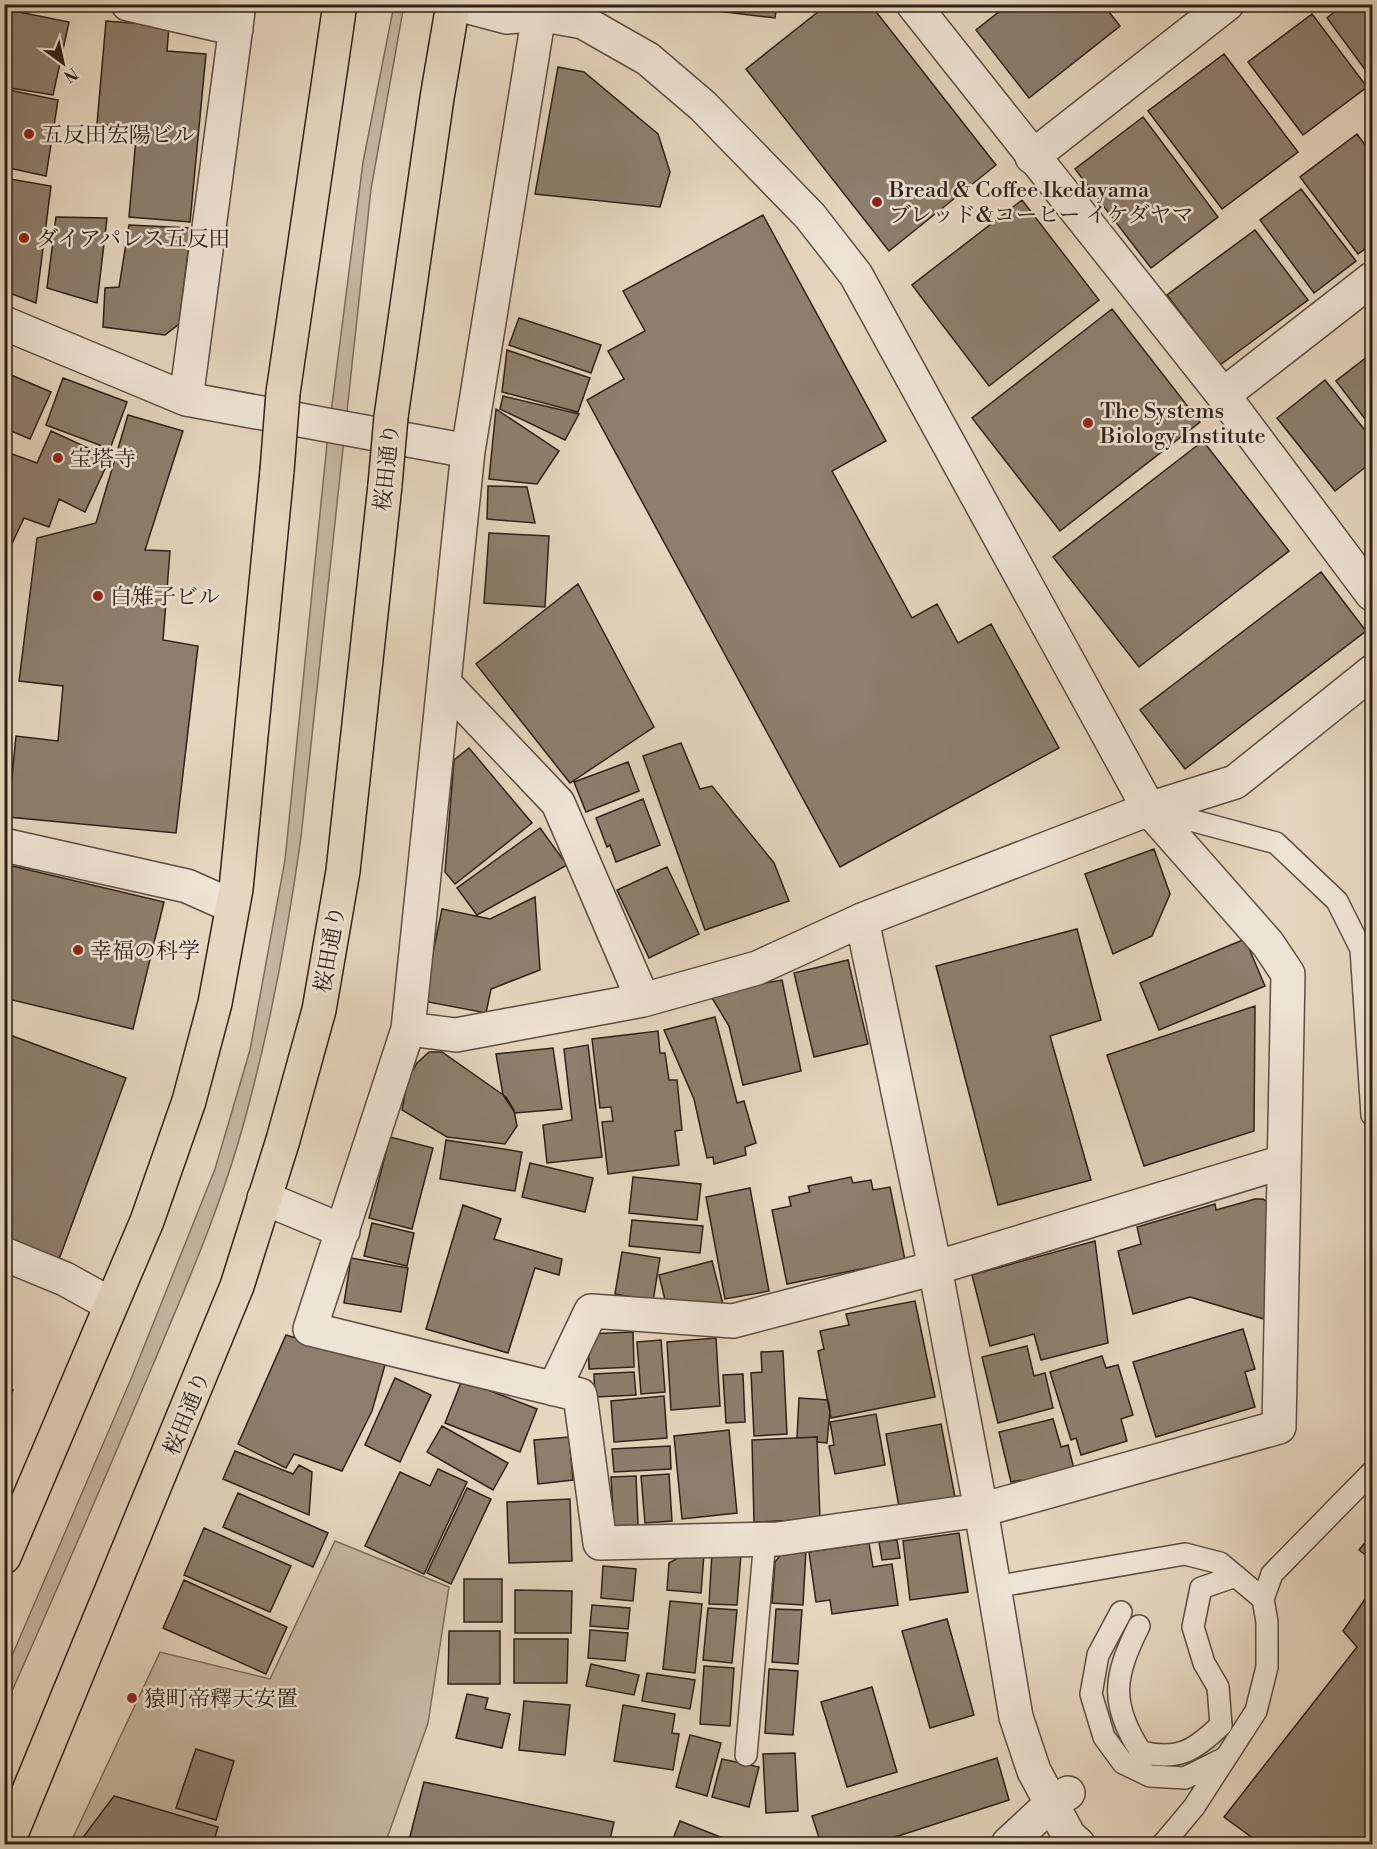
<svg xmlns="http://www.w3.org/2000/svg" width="1377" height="1849" viewBox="0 0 1377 1849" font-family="'Libre Bodoni','Noto Serif JP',serif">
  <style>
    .green { fill: #c6b7a2; stroke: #7a6c5c; stroke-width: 1.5 }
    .building { fill: #8d7f6e; stroke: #2e2017; stroke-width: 1.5 }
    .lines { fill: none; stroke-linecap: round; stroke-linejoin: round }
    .service-casing { stroke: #5c4e41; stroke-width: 24 }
    .minor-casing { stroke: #5c4e41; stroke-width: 36 }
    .tertiary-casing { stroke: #5c4e41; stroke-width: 36 }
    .trunk-casing { stroke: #2e2017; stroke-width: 36 }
    .service { stroke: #eee4d5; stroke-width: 21 }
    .minor { stroke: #eee4d5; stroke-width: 33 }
    .tertiary { stroke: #eee4d5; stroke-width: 33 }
    .trunk { stroke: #e5d6bf; stroke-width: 33 }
    .trunk-bridge-casing { stroke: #2e2017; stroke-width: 36; stroke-linecap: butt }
    .trunk-bridge { stroke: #e5d6bf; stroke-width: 33 }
    .poi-dot { fill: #8f2418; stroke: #eee4d5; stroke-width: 2 }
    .labels { text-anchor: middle; stroke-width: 5; stroke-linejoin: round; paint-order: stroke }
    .poi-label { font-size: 22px; fill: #2e2017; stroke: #eee4d5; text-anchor: start }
    .street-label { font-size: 22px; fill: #2e2017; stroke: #eee4d5 }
  </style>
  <rect width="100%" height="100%" fill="#e5d6bf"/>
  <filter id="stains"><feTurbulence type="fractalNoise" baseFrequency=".00333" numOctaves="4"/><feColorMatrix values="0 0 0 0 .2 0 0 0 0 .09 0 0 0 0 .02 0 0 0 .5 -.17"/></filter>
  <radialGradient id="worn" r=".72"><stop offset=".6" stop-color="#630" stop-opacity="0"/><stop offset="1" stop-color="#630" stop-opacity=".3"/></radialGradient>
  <path class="green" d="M394 5H404L371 189 301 837C288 931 271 1023 246 1115 223 1202 187 1284 152 1367 104 1481 55 1594 5 1707V1672L131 1379 215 1169 250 1050 285 860 327 444 363 162Z
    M335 1541 449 1587 428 1723 385 1844H70L160 1652 270 1679Z"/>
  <path class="building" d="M660 4H777L775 18Z
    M828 4H870L996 165 889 251 746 69Z
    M1009 4H1103L1120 26 1029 98 976 30Z
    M1344 4H1372V79L1327 18Z
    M4 9 69 22 53 95 4 87Z
    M1312 14 1367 87 1303 135 1248 62Z
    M106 21 169 26 167 51 206 54 190 222 129 217 137 127 97 124Z
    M1224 54 1298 152 1222 209 1148 111Z
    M558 67 584 72 658 134 670 172 660 207 535 194Z
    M4 89 58 100 46 176 4 167Z
    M1143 117 1218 217 1151 268 1075 169Z
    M1357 134 1372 154V244L1358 254 1300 177Z
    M4 178 51 186 36 303 4 291Z
    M1301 189 1356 261 1314 293 1260 220Z
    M1022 200 1099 300 989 386 912 285Z
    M763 215 886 441 832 471 912 618 937 604 958 643 991 624 1059 748 840 867 587 400 624 379 608 351 645 331 623 291Z
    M56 217 107 218 97 303 47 288Z
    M129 225 191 228 179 324 165 335 103 327 105 288 119 287Z
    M1255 230 1308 300 1220 365 1167 295Z
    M1112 309 1200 422 1060 531 972 418Z
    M519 318 601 345 591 373 509 345Z
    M507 350 590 378 578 412 502 392Z
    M1372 353V428L1336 381Z
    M4 372 51 392 30 439 4 428Z
    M63 378 127 402 110 449 46 425Z
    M1325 380 1372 439V462L1335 491 1277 418Z
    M503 396 579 414 565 440 500 409Z
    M496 409 559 451 537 484 489 479Z
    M128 415 183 431 145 550 170 551 163 640 198 646 176 833 8 817 16 736 58 741 63 686 19 681 37 538 96 523Z
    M51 431 110 458 85 512 59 499 49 527 24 518 8 552 4 550V451L37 463Z
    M1203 441 1289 551 1139 667 1053 557Z
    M488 486 527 487 535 523 487 519Z
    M489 533 549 536 545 607 484 603Z
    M1321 572 1366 631 1185 769 1140 710Z
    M578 584 654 727 570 783 476 664Z
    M681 743 700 789 712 786 774 863 789 901 705 930 643 756Z
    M469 748 532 823 455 884 445 872 454 760Z
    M628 762 639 791 586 812 574 782Z
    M643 799 660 845 616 862 610 845 607 847 596 818Z
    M540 828 567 865 477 915 457 888Z
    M1154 849 1170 894 1152 936 1113 954 1085 874Z
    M4 864 164 902 133 1029 4 998Z
    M667 867 699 934 649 958 617 890Z
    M535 897 540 970 491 989 486 1013 423 1001 442 909 490 919Z
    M1077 929 1101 1020 1050 1036 1091 1180 998 1205 936 966Z
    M1245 939 1265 986 1159 1030 1140 983Z
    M848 960 868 1044 814 1057 794 973Z
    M782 980 801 1071 743 1085 729 1026 709 993Z
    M1255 1006 1254 1131 1144 1166 1107 1055Z
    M715 1017 737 1103 744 1101 756 1143 745 1147 746 1155 714 1164 713 1157 707 1158 694 1099 664 1030Z
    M658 1031 660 1053H665L669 1080H677L682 1130 675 1131 679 1165 608 1174 602 1122 613 1121 611 1107 600 1108 592 1039Z
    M7 1034 126 1078 58 1262 4 1243Z
    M588 1045 602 1157 547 1163 543 1125 572 1120 564 1049Z
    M553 1048 562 1109 515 1113 503 1095 496 1054Z
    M429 1052H442L506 1097 514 1110 517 1126 505 1144 447 1137 402 1110 408 1078 417 1063Z
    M390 1137 433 1148 412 1229 369 1218Z
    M446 1140 522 1152 515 1191 440 1179Z
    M530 1163 593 1178 585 1212 522 1197Z
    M633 1177 701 1184 697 1220 629 1213Z
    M851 1177 853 1183 871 1180 873 1190 890 1187 905 1260 787 1284 772 1210 791 1206 789 1197 810 1192 808 1186Z
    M750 1188 769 1291 725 1299 706 1197Z
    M1255 1199H1263L1270 1204 1274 1322 1190 1297 1133 1314 1118 1251 1141 1244 1137 1227 1215 1204 1216 1210Z
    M463 1205 501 1219 494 1239 562 1259 559 1275 535 1268 508 1353 426 1329Z
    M632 1220 703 1226 700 1253 629 1246Z
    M372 1223 414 1233 407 1266 364 1256Z
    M1095 1241 1108 1343 1041 1360 1034 1334 990 1346 972 1275Z
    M622 1252 660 1258 653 1301 615 1294Z
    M351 1258 408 1268 401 1312 344 1303Z
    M712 1261 724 1308H667L659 1275Z
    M915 1301 935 1397 831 1418 818 1351 824 1349 820 1331 849 1325 846 1314Z
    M1243 1329 1255 1369 1245 1372 1255 1407 1156 1437 1133 1362Z
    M633 1332 634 1367 589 1369 588 1334Z
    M286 1335 385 1365 372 1411 342 1471 294 1454 286 1468 238 1444Z
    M716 1338 720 1406 671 1410 667 1342Z
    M661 1340 665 1392 641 1394 637 1342Z
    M1027 1346 1034 1376 1045 1373 1053 1408 998 1423 982 1357Z
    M783 1351 787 1434 754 1436 751 1373 762 1372 761 1352Z
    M1102 1356 1106 1368 1118 1365 1133 1415 1121 1419 1127 1441 1081 1455 1076 1438 1071 1440 1050 1372Z
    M634 1372 636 1395 595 1397 594 1374Z
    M743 1374 745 1422 726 1423 723 1375Z
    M395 1378 431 1395 400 1462 365 1445Z
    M462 1380 537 1409 520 1452 445 1423Z
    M4 1387 13 1390 4 1409Z
    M664 1396 667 1438 614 1442 611 1401Z
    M799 1398 828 1400 830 1410 827 1443 817 1442V1437L797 1438Z
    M876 1414 885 1465 835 1474 829 1446 834 1445 830 1422Z
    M1053 1419 1061 1447 1068 1445 1076 1477 1024 1490 1021 1480 1011 1482 999 1432Z
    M941 1424 955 1497 899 1507 886 1434Z
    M442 1426 508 1463 493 1490 427 1452Z
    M729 1430 737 1513 682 1519 674 1436Z
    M569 1437 573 1480 538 1484 534 1440Z
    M817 1437 820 1519 754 1522 752 1440Z
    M670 1446 671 1469 614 1472 612 1449Z
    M235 1451 293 1474 299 1465 312 1472 309 1515 223 1479Z
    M438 1469 467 1482 424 1574 365 1546 400 1472 430 1486Z
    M669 1474 672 1521 645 1523 641 1476Z
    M636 1476 638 1525 614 1527 611 1477Z
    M467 1488 491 1499 451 1584 427 1573Z
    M238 1493 328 1533 313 1567 223 1527Z
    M570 1499 572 1561 509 1563 507 1502Z
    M204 1528 291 1566 270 1612 184 1575Z
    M959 1533 968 1592 910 1600 903 1541Z
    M1372 1534V1560L1359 1550Z
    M897 1540 900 1558 882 1560 879 1542Z
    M869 1543 873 1567 892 1564 898 1605 832 1614 830 1600 816 1602 809 1552Z
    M786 1548 806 1549 803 1605 772 1603 775 1562Z
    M712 1552 741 1554 737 1605 709 1604Z
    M685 1554H704L701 1593 667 1590 669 1563Z
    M603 1566 636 1569 633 1601 601 1598Z
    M464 1579H502V1622H464Z
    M184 1580 287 1627 266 1674 163 1628Z
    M1372 1589V1844H1261L1224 1817 1357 1647 1343 1631Z
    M515 1590 572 1591 571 1633H515Z
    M670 1601 702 1604 695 1673 663 1669Z
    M592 1605 630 1608 628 1629 590 1626Z
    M708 1608 737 1610 732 1663 703 1660Z
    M776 1609 802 1610 798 1664 772 1662Z
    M947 1619 974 1715 930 1728 902 1631Z
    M590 1630 628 1633 625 1661 588 1658Z
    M449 1631H500V1684H448Z
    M514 1639H568L567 1683H514Z
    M591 1664 639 1675 634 1695 586 1686Z
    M704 1666 734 1668 730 1726 700 1724Z
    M769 1669 798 1671 793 1735 765 1733Z
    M647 1673 695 1680 690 1709 642 1701Z
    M872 1687 897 1772 847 1787 821 1702Z
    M467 1694 488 1698 485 1709 510 1714 502 1748 456 1738Z
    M524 1701 570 1705 565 1755 519 1750Z
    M623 1705 675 1714 672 1733 679 1734 673 1770 614 1761Z
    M690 1735 721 1743 707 1796 676 1787Z
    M196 1749 234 1761 216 1820 176 1808Z
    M795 1753 798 1811 766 1813 763 1754Z
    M997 1758 1009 1800 889 1839 891 1844H821L812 1816Z
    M722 1759 759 1767 749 1807 712 1797Z
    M424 1782 614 1822 609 1844H408Z
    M114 1796 218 1827 213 1844H78Z
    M680 1821 738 1844H671Z"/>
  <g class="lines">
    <g class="service-casing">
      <path id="service" d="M1153 810 1276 843 1337 901 1361 949 1372 1115
        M994 1587 1185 1554 1220 1563 1263 1599
        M1121 1612 1098 1655 1091 1694 1104 1737 1123 1763 1150 1776 1185 1778 1223 1759
        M1139 1626C1114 1676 1109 1703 1141 1752 1179 1761 1195 1750 1221 1725L1218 1687 1204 1663 1193 1627 1201 1588 1236 1576
        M746 1755 765 1539
        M1163 1844 1194 1807 1256 1711 1267 1667V1622L1263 1599 1272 1574 1372 1472"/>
    </g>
    <g class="minor-casing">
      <path id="minor" d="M128 4 236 29
        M913 4 1223 395 1372 594
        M539 14 468 451 408 1029 310 1329 580 1395 600 1543 778 1539 981 1510 1279 1427 1288 974 1268 944 1149 809
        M1032 157 1227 4
        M4 323 186 399 468 451
        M1223 395 1372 279
        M186 399 239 4
        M4 845 187 886 232 906
        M643 1000 757 968 862 920
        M408 1029 456 1035 643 1000 558 803 444 683
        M264 1198 343 1231
        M4 1254 65 1279 110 1304
        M554 1389 591 1311 733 1321 935 1268 1283 1162
        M1008 1844 1052 1803 1068 1793"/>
    </g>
    <g class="tertiary-casing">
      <path id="tertiary" d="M458 4 507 17 539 14 583 22 648 59 703 106 810 216 856 275 1149 809
        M1078 1844 1069 1836 1034 1771 1016 1717 981 1510 935 1268 862 920 1149 809 1235 782 1372 672"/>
    </g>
    <g class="trunk-casing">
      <path id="trunk" d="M283 393 340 4
        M391 417 437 98 453 4
        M4 1557 147 1221 189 1101 215 1003 236 889 277 471
        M7 1844 237 1286 283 1140 319 1010 343 871 385 485"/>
    </g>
    <use href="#service" class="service"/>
    <use href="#minor" class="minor"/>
    <use href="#tertiary" class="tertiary"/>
    <use href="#trunk" class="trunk"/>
    <g class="trunk-bridge-casing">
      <path id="trunk-bridge" d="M277 471 283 393
        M385 485 391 417"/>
    </g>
    <use href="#trunk-bridge" class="trunk-bridge"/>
  </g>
  <g class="poi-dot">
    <circle cx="29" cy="134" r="6"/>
    <circle cx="877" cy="202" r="6"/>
    <circle cx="24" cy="238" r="6"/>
    <circle cx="1088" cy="423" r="6"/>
    <circle cx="58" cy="458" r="6"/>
    <circle cx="98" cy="596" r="6"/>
    <circle cx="78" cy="950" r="6"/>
    <circle cx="132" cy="1698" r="6"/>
  </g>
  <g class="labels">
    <g class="poi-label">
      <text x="41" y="142">五反田宏陽ビル</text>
      <text x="889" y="197">Bread &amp; Coffee Ikedayama<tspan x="889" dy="25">ブレッド&amp;コーヒー イケダヤマ</tspan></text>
      <text x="36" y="246">ダイアパレス五反田</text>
      <text x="1100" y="418">The Systems<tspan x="1100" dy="25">Biology Institute</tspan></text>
      <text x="70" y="466">宝塔寺</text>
      <text x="110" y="604">白雉子ビル</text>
      <text x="90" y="958">幸福の科学</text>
      <text x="144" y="1706">猿町帝釋天安置</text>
    </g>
    <g class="street-label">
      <text transform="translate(386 467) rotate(-84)" y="8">桜田通り</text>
      <text transform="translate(329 949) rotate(-80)" y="8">桜田通り</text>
      <text transform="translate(186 1413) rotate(-68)" y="8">桜田通り</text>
    </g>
  </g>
  <rect width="1377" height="1849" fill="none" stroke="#e5d6bf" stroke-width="24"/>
  <rect x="6" y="6" width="1365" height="1837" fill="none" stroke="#2e2017" stroke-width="3"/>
  <rect x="12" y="12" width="1353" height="1825" fill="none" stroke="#2e2017" stroke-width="1.5"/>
  <g transform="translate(63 63) rotate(147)" stroke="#eee4d5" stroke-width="4.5" paint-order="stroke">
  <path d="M0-4.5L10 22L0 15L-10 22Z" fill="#2e2017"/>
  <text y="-9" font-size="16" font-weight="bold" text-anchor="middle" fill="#2e2017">N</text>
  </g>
  <rect width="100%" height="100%" filter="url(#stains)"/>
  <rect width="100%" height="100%" fill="url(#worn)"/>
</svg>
